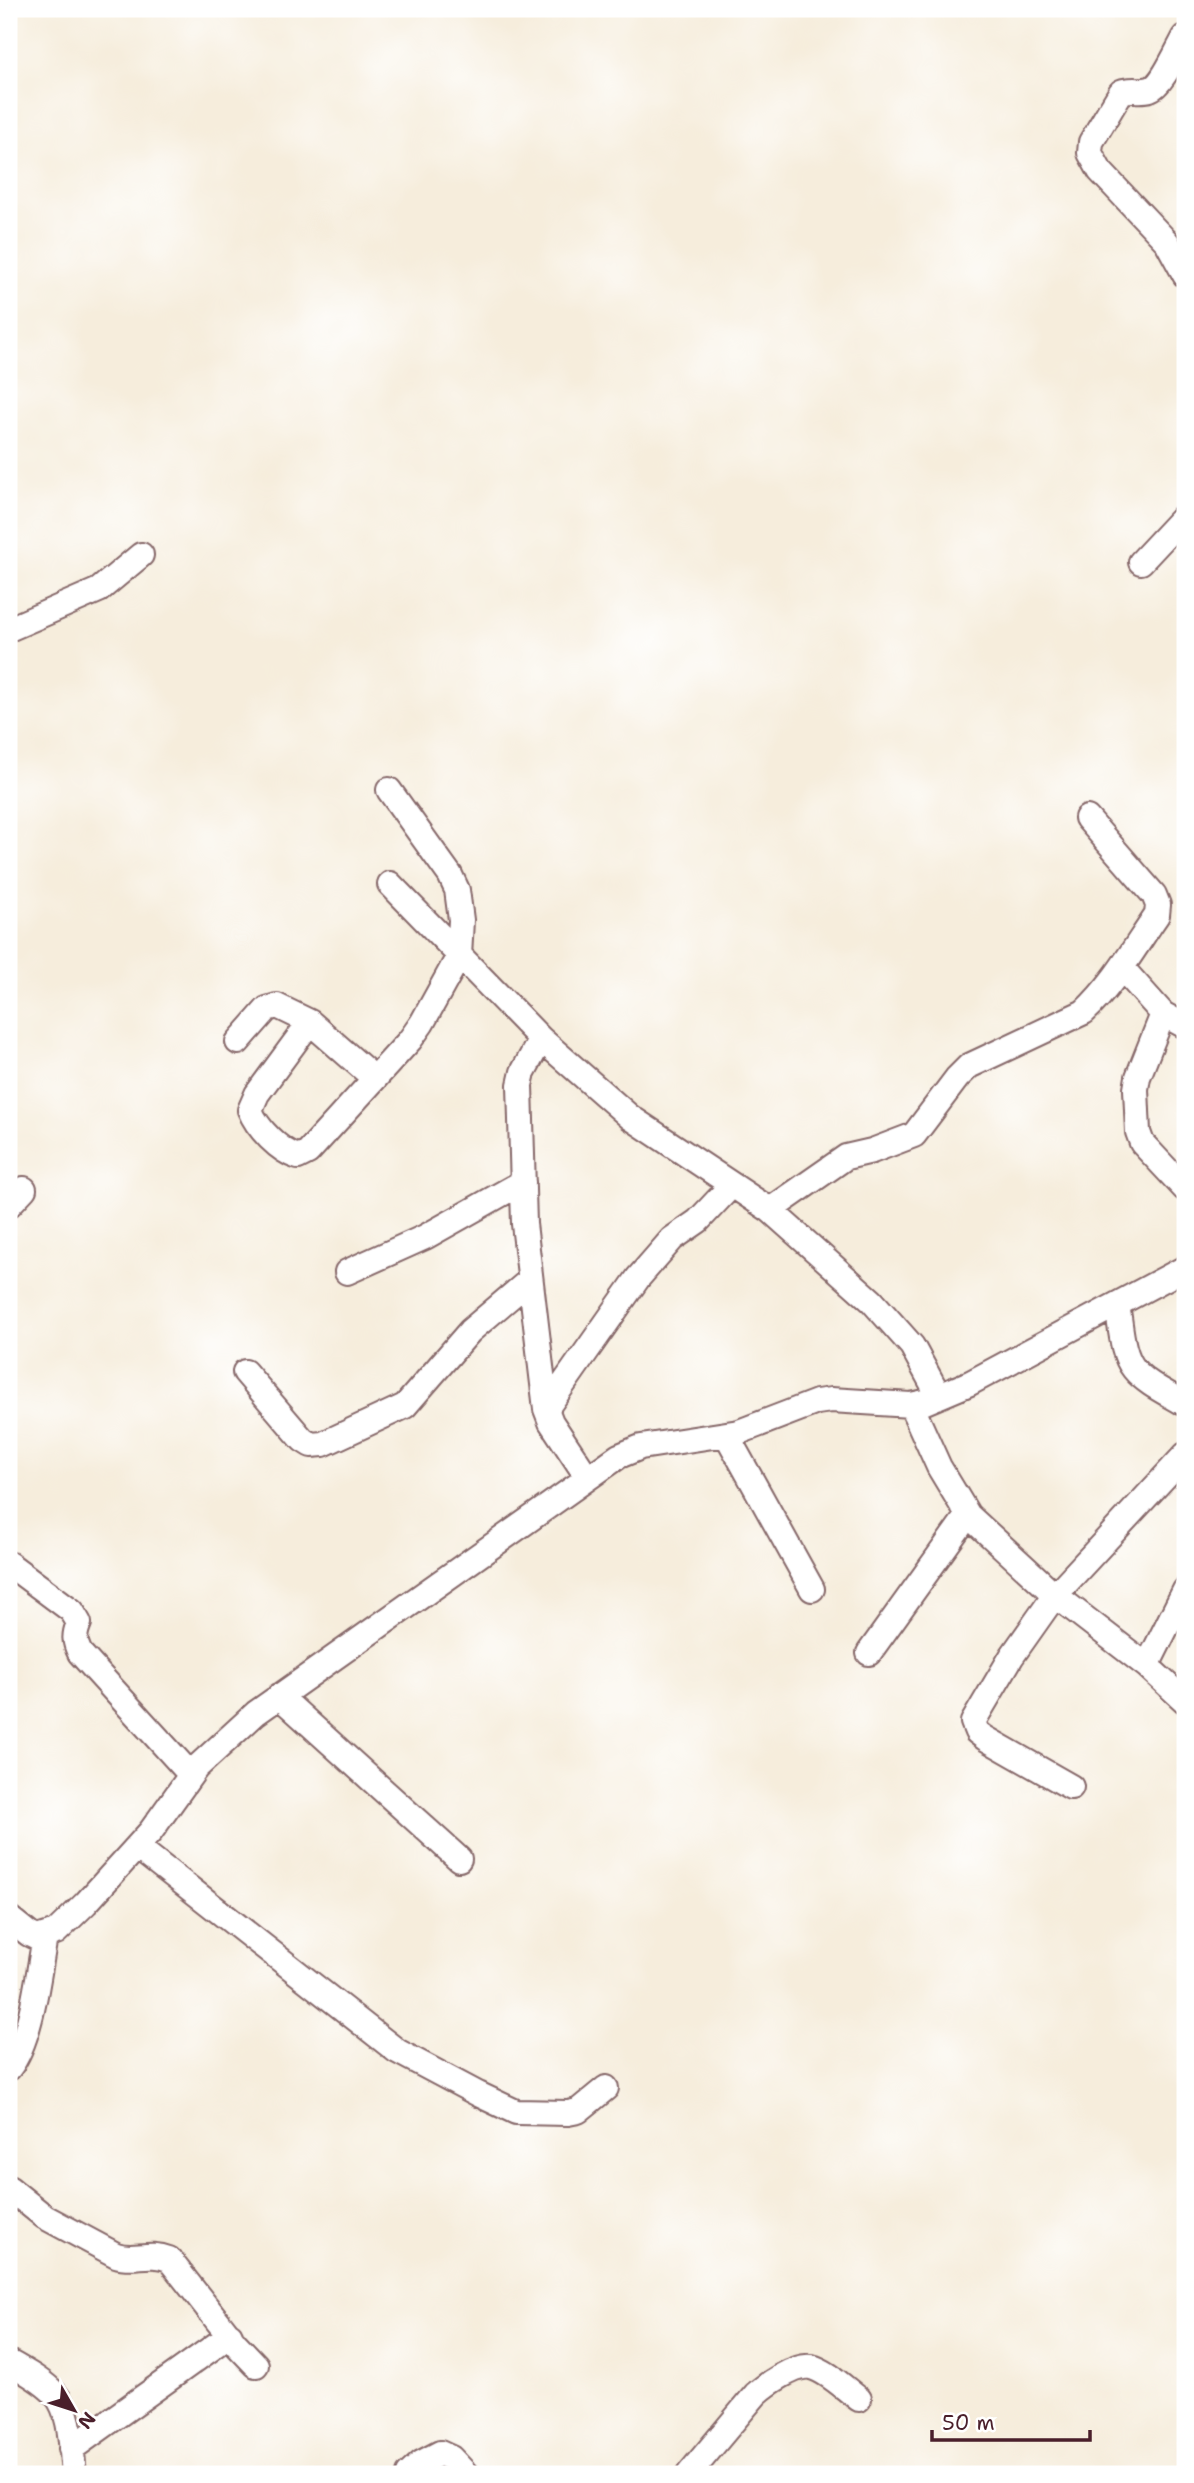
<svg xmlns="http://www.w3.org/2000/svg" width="1194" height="2483" viewBox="0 0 1194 2483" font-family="'Shantell Sans',sans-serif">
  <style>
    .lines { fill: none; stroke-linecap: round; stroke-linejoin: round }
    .street-casing { stroke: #866769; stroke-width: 28 }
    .street { stroke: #fff; stroke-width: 24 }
  </style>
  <rect width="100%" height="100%" fill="#fff"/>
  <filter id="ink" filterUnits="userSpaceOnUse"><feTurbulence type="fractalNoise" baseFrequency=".0143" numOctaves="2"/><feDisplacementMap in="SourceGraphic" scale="14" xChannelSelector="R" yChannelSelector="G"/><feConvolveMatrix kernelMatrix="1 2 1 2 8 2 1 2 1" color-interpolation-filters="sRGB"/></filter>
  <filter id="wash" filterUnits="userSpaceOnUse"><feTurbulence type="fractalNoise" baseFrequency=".00686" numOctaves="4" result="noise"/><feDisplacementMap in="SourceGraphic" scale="28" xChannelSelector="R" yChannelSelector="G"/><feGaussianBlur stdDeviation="1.57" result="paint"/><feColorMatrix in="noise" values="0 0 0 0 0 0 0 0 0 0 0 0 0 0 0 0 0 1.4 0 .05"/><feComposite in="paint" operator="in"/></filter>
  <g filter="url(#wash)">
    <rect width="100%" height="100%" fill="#f6eddc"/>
  </g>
  <g filter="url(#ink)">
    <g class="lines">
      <g class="street-casing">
        <path id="street" d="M1185 37C1178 49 1162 86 1150 89 1140 92 1131 88 1121 92L1091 142 1090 153 1100 171 1167 242 1185 275
          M1141 562 1185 515
          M9 629 99 590 141 555
          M390 884 541 1039 630 1117 770 1210 872 1301 912 1346 939 1396
          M1122 968 1163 1014 1185 1026
          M1163 1014 1138 1077 1136 1089 1138 1132 1142 1143 1185 1189
          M310 1022 257 1094 250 1110C257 1128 279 1151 298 1157L308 1152 410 1040 422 1023 459 956 461 920 457 890 450 875 389 790
          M541 1039 523 1072 520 1085 524 1224 546 1409 551 1422 588 1478
          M238 1042 267 1009 277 1006 310 1022 374 1078
          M9 1205 24 1189
          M770 1210 846 1157 872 1151 914 1135 957 1078 969 1066 1084 1012C1114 984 1134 948 1157 915L1158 905 1154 895 1087 818
          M347 1272 425 1237 523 1182
          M1117 1305C1121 1325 1121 1353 1134 1369 1146 1384 1169 1394 1185 1404
          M245 1372 303 1440 311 1445 323 1444 405 1406 470 1331 530 1280
          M911 1405 939 1467 968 1515 1055 1595 1147 1666 1185 1701
          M546 1409 638 1278 672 1239 698 1221 731 1186
          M726 1434 812 1589
          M9 1564 72 1611 79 1623C74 1635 74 1641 80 1653L191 1775
          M869 1653 968 1515
          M1147 1666 1185 1590
          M279 1696 459 1859
          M1071 1787 985 1738 977 1732 973 1722 1012 1656 1055 1595 1185 1455
          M137 1847 397 2051 478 2094 516 2112 568 2113 578 2111 606 2088
          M9 1918 29 1934 37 1938 56 1932 86 1903 151 1831 196 1768 256 1713 619 1456 641 1447 739 1432 817 1402 831 1400 911 1405 925 1402 970 1383 1185 1268
          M9 2068C32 2039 38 1974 45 1937
          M9 2188 45 2217 116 2255C134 2261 148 2251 169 2259L235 2343 256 2365
          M9 2362C24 2371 42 2380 55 2394 72 2413 71 2449 74 2474
          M71 2449 230 2335
          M409 2474 421 2463 440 2453 451 2458 466 2474
          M689 2474 756 2394C767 2384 796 2364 811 2367 828 2371 845 2389 859 2399"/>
      </g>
      <use href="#street" class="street"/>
    </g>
  </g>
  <rect width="1194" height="2483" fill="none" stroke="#fff" stroke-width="35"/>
  <g transform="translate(74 2410) rotate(129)" stroke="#ffffff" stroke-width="5" paint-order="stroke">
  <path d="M0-5L12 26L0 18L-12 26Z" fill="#4a1f2b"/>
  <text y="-10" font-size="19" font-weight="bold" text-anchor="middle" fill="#4a1f2b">N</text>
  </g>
  <path d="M932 2430v10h158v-10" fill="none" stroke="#4a1f2b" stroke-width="3.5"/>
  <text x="942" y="2430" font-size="21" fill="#4a1f2b" stroke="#ffffff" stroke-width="5" paint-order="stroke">50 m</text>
</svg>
